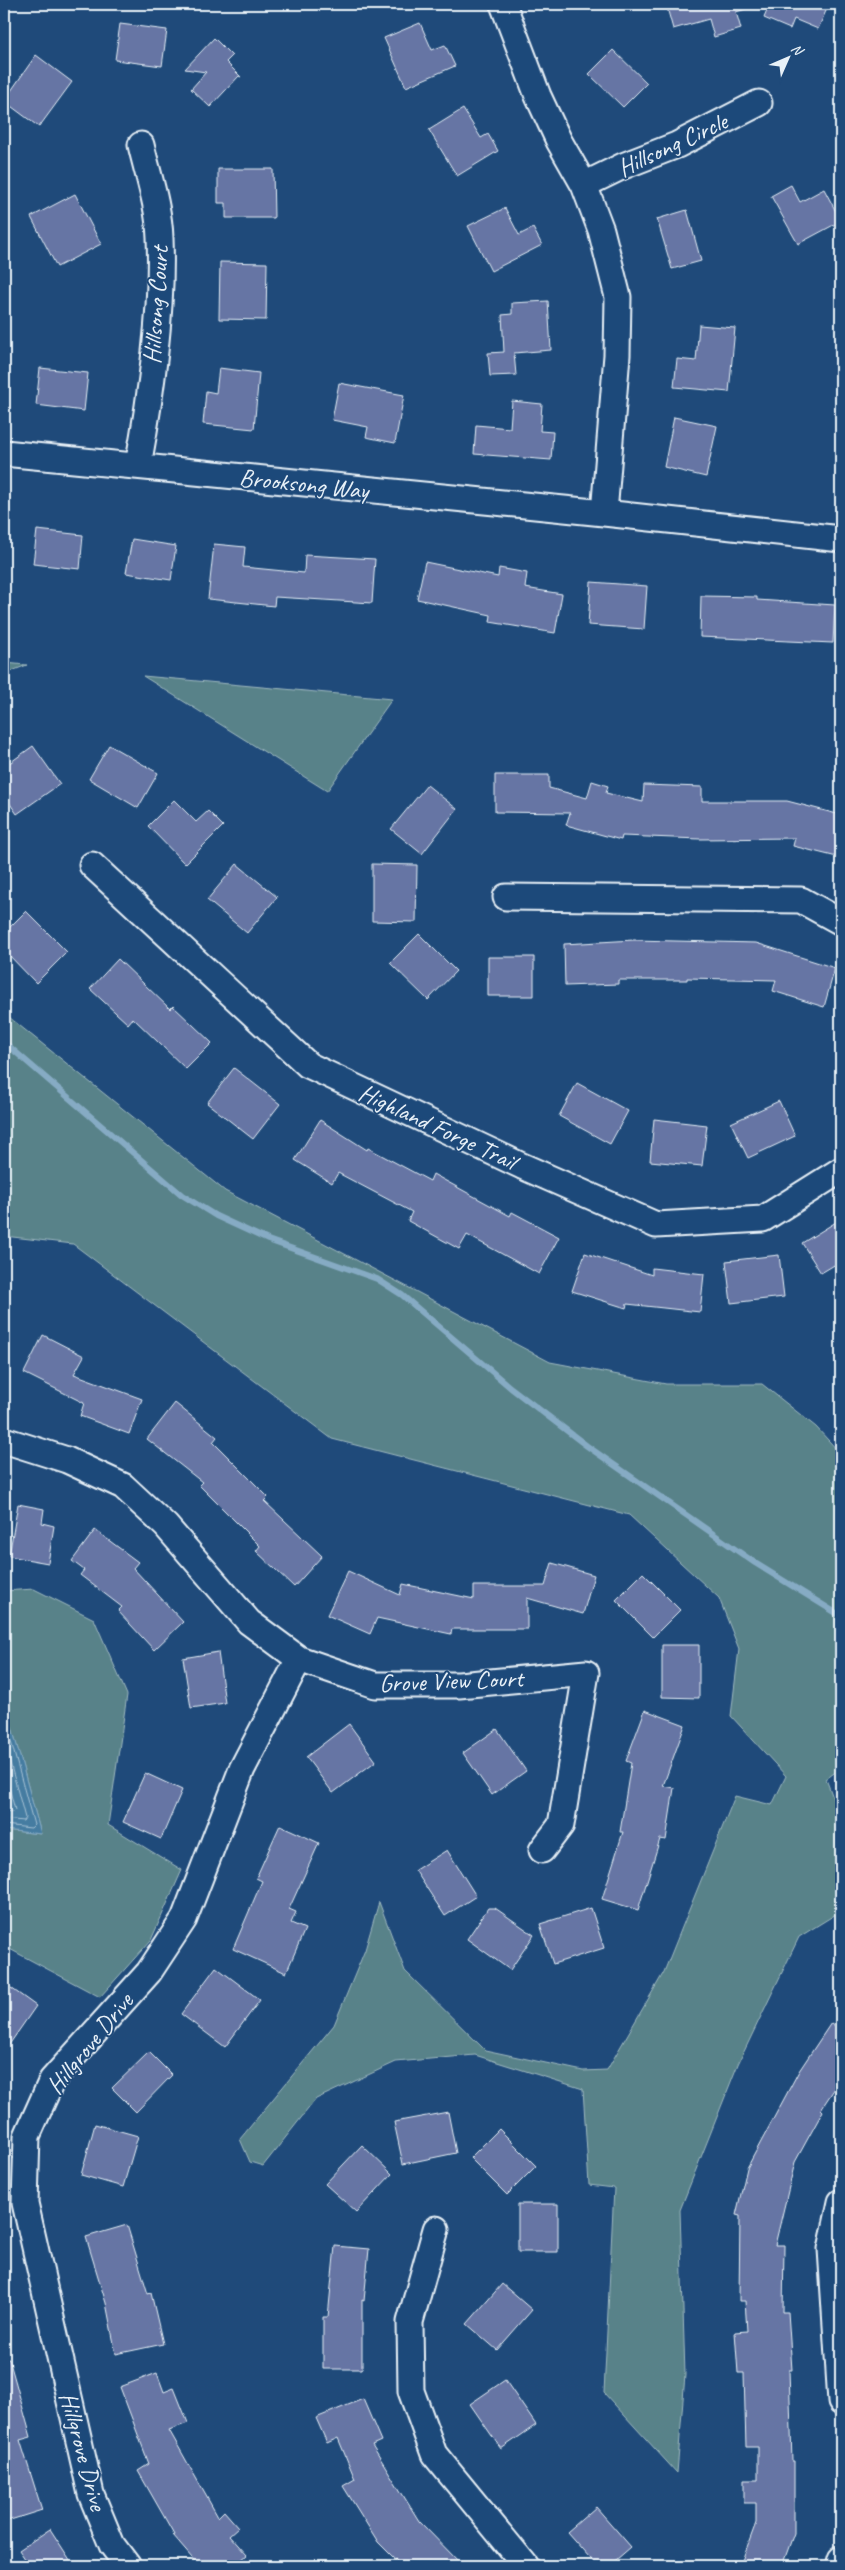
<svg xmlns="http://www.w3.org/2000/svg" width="845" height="2570" viewBox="0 0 845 2570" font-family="Caveat,sans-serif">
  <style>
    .green { fill: #588289; stroke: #a0bac0 }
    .water { fill: #457ca1; stroke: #86abc4 }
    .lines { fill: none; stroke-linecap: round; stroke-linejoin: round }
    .shore { stroke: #a7c2d5; stroke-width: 1 }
    .stream { stroke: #86abc4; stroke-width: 6 }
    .building { fill: #6675a4; stroke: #e8f1f8 }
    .minor-casing { stroke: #e8f1f8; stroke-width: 29 }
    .minor { stroke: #1f4a7a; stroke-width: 25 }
    .labels { text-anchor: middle; stroke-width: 4; stroke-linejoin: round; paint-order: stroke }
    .street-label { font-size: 25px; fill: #e8f1f8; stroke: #1f4a7a }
  </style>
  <rect width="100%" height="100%" fill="#1f4a7a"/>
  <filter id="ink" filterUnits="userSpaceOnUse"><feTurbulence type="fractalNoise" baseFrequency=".02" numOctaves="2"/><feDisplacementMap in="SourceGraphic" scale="10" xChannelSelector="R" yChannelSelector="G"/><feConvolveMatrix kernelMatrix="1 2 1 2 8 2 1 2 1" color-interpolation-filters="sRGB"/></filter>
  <g filter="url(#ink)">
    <path class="green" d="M4 663 27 665 4 674Z
      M143 676 392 699 327 791Z
      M4 1013 225 1191 550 1362 666 1384H762L816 1427 841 1454V1768L826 1779 841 1819V1911L799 1937 738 2064 680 2210 685 2375 677 2473 604 2393 614 2188 589 2185 583 2089 475 2055 396 2062 316 2099 263 2166 250 2162 240 2139 334 2025 365 1950 379 1902 405 1971 485 2050 583 2071 607 2070 664 1972 735 1796 772 1805 786 1776 731 1716 739 1649 719 1598 629 1515 332 1439 73 1244 4 1236Z
      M34 1589 94 1619 127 1695 108 1825 182 1870 151 1940 100 1997 4 1946V1830L41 1834 4 1698V1591Z"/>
    <path class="water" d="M4 1698 41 1834 4 1830Z"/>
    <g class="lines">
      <path class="shore" d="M4 1716 34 1825 31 1828 4 1825
        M4 1740 25 1818 23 1821 4 1819
        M4 1768 15 1810 13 1812 4 1811"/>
      <path class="stream" d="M4 1042 182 1195 216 1216 268 1240 377 1279 402 1295 511 1388 587 1446 755 1563 841 1616"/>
    </g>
    <path class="building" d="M666 4H745L746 9 736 12 741 29 714 37 709 19 673 29Z
      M758 4H829L818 29 794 19 790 29 764 18 768 8Z
      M420 23 432 50 445 45 455 66 406 87 384 38Z
      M120 24 167 30 162 66 115 60Z
      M214 38 232 56 226 62 241 77 239 76 210 107 191 89 206 72 185 69Z
      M613 50 647 83 623 107 589 74Z
      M36 55 72 82 39 127 4 101Z
      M463 109 481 138 488 134 498 151 457 176 429 130Z
      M218 169H273L274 218H226V203H218Z
      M791 185 800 202 824 189 841 221 798 244 771 196Z
      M75 194 101 244 57 267 31 217Z
      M505 208 519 235 533 228 542 245 491 271 468 226Z
      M687 210 701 261 672 269 657 219Z
      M220 262 267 263 266 320 219 319Z
      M548 301 551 350 514 353 516 375 490 376 488 353 504 352 502 315 512 314V303Z
      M699 325 735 328 729 392 674 387 677 359 696 361Z
      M40 368 88 373 84 411 36 405Z
      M219 368 259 373 254 429 203 424 206 391 216 393Z
      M339 383 404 395 395 443 366 437 368 427 332 420Z
      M512 401 542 404 540 431 553 432 551 460 474 454 476 425 510 428Z
      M674 417 717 426 706 477 664 467Z
      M37 530 83 535 80 569 33 564Z
      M132 539 176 546 171 580 126 573Z
      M214 544 245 547 243 567 304 573 305 555 375 559 372 603 275 597 274 606 208 599Z
      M425 562 498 577 499 568 527 573 525 588 562 594 555 633 490 622 491 615 417 599Z
      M591 582 647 586 644 629 588 625Z
      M701 596 757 597V600L835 605 833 643 700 637Z
      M109 745 158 773 138 808 89 779Z
      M33 746 60 784 17 814 4 795V767Z
      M495 775H549V788L587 798 592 781 608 786 606 793 643 802 644 785 702 787V801H787L841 815V858L793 846 795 838 700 839 622 836 621 840 566 825 570 813 495 812Z
      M427 785 457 809 422 854 391 829Z
      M174 800 196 822 208 811 223 826 185 864 148 826Z
      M237 864 277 897 247 933 207 900Z
      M372 864 417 865 416 922 372 921Z
      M26 911 67 952 36 983 4 950V933Z
      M419 934 456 971 428 1000 390 963Z
      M634 940 756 943 835 968 824 1007 773 991 776 980 687 978V980H618V984L565 986 564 944Z
      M488 957H534V996H488Z
      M118 959 170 1009 173 1006 212 1043 186 1069 133 1018 128 1024 90 989Z
      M234 1068 280 1104 253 1139 207 1103Z
      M577 1083 628 1111 610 1144 559 1116Z
      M779 1101 795 1136 748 1158 731 1123Z
      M654 1119 707 1125 702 1166 650 1161Z
      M320 1120 367 1150 368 1148 430 1181 433 1174 510 1216 512 1212 559 1237 539 1274 467 1235 459 1249 408 1221 412 1212 338 1173 332 1183 295 1160Z
      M841 1219V1261L821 1273 802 1243Z
      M585 1253 652 1275V1268L704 1274 700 1312 627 1304 626 1308 572 1291Z
      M779 1255 784 1297 731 1303 726 1261Z
      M43 1335 84 1356 74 1374 142 1399 129 1434 80 1416 84 1403 24 1373Z
      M175 1403 217 1437 213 1442 268 1497 264 1501 322 1556 294 1587 256 1551 260 1546 199 1485 202 1482 147 1439Z
      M18 1504 44 1509 42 1523 54 1526 48 1563 9 1556Z
      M95 1530 138 1562 133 1568 183 1622 154 1650 118 1611 122 1607 80 1575 84 1570 72 1561Z
      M552 1563 594 1575 583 1614 527 1598V1629H452L451 1634 377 1618 370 1634 327 1615 348 1571 400 1595 403 1584 474 1599V1586H545Z
      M643 1573 680 1610 653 1637 616 1600Z
      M662 1645H699V1698L662 1697Z
      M218 1652 225 1703 191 1708 183 1658Z
      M645 1710 685 1725 663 1786 674 1788 666 1840 660 1839 638 1910 602 1899 623 1832H620L631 1763 626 1761Z
      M349 1724 376 1761 333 1793 306 1757Z
      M497 1729 526 1771 492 1795 463 1753Z
      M145 1773 182 1790 161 1839 123 1822Z
      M280 1825 319 1843 289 1909 296 1912 291 1923 305 1929 286 1973 233 1949 262 1881 256 1878Z
      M447 1850 476 1896 445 1916 415 1870Z
      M488 1908H495L534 1935 510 1970 467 1939Z
      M591 1908 604 1948 553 1964 540 1924Z
      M216 1967 260 2000 225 2047 181 2014Z
      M4 1983 36 2006 4 2052Z
      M831 2023 841 2030V2079L821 2109 823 2111 795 2162 775 2245H784L783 2312H788L792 2370H789L792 2461H794V2533L782 2566H740L756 2523V2503H744V2480H758V2447H746L744 2373H738L735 2332 747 2331 745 2301H739L740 2216 736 2215 747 2168 799 2071Z
      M149 2052 172 2075 136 2112 112 2088Z
      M448 2112 456 2153 403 2164 394 2122Z
      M95 2124 138 2136 123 2187 81 2175Z
      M499 2129 536 2166 507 2195 470 2158Z
      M362 2145 392 2174 356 2212 325 2184Z
      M518 2204H558V2252H518Z
      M127 2225 148 2294 151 2293 163 2344 116 2354 106 2303 86 2237Z
      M335 2246 369 2249 364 2301 362 2300V2369H323V2317H328Z
      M502 2284 532 2310 497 2350 467 2324Z
      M9 2359 31 2437 20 2440 42 2510 4 2522V2360Z
      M157 2373 164 2392 174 2388 188 2423 169 2430 218 2517 224 2511 238 2527 229 2535 247 2555 234 2566H199L172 2535 174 2534 138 2471 149 2464 120 2387Z
      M505 2380 536 2425 501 2449 470 2404Z
      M363 2399 381 2441 372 2445 419 2521 463 2566H402L378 2542 343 2486 355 2479 338 2438 327 2443 316 2418Z
      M596 2507 631 2547 609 2566H597L567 2532Z
      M50 2529 74 2566H30L19 2550Z"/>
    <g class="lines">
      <g class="minor-casing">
        <path id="minor" d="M503 4 538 96 559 141 584 185 601 230 618 297 617 355 604 513
          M584 185 623 166 677 145 759 103
          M4 453 604 513 841 539
          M138 466C151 395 163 311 160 238 159 207 148 175 141 145
          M92 865 308 1065 522 1166 656 1225 763 1219 841 1170
          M506 897 801 900 841 922
          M4 1440 67 1460 123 1486 166 1526 249 1622 299 1659 375 1685H459L586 1673 561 1825 542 1850
          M841 2202 831 2249 841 2402
          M436 2229 410 2322 411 2391 434 2454 526 2566
          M128 2566 112 2545 91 2494 25 2203 27 2136 52 2080 149 1972 184 1919 242 1769 299 1659
          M839 2566 841 2559"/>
      </g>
      <use href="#minor" class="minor"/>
    </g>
  </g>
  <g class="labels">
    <g class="street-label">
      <text transform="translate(672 144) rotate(-25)" y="9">Hillsong Circle</text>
      <text transform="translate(155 305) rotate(-86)" y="9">Hillsong Court</text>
      <text transform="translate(304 483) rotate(6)" y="9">Brooksong Way</text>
      <text transform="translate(438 1126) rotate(25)" y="9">Highland Forge Trail</text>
      <text transform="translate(451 1680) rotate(-2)" y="9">Grove View Court</text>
      <text transform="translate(89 2043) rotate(-51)" y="9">Hillgrove Drive</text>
      <text transform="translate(84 2451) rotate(75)" y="9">Hillgrove Drive</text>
    </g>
  </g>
  <rect width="845" height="2570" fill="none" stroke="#1f4a7a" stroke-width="20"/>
  <rect x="10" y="10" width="825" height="2550" fill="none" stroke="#e8f1f8" stroke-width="2" filter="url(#ink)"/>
  <g transform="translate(788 58) rotate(45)" stroke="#1f4a7a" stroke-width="4" paint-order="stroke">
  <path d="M0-4L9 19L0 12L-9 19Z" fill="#e8f1f8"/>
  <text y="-8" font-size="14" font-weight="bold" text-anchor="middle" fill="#e8f1f8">N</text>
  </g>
</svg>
